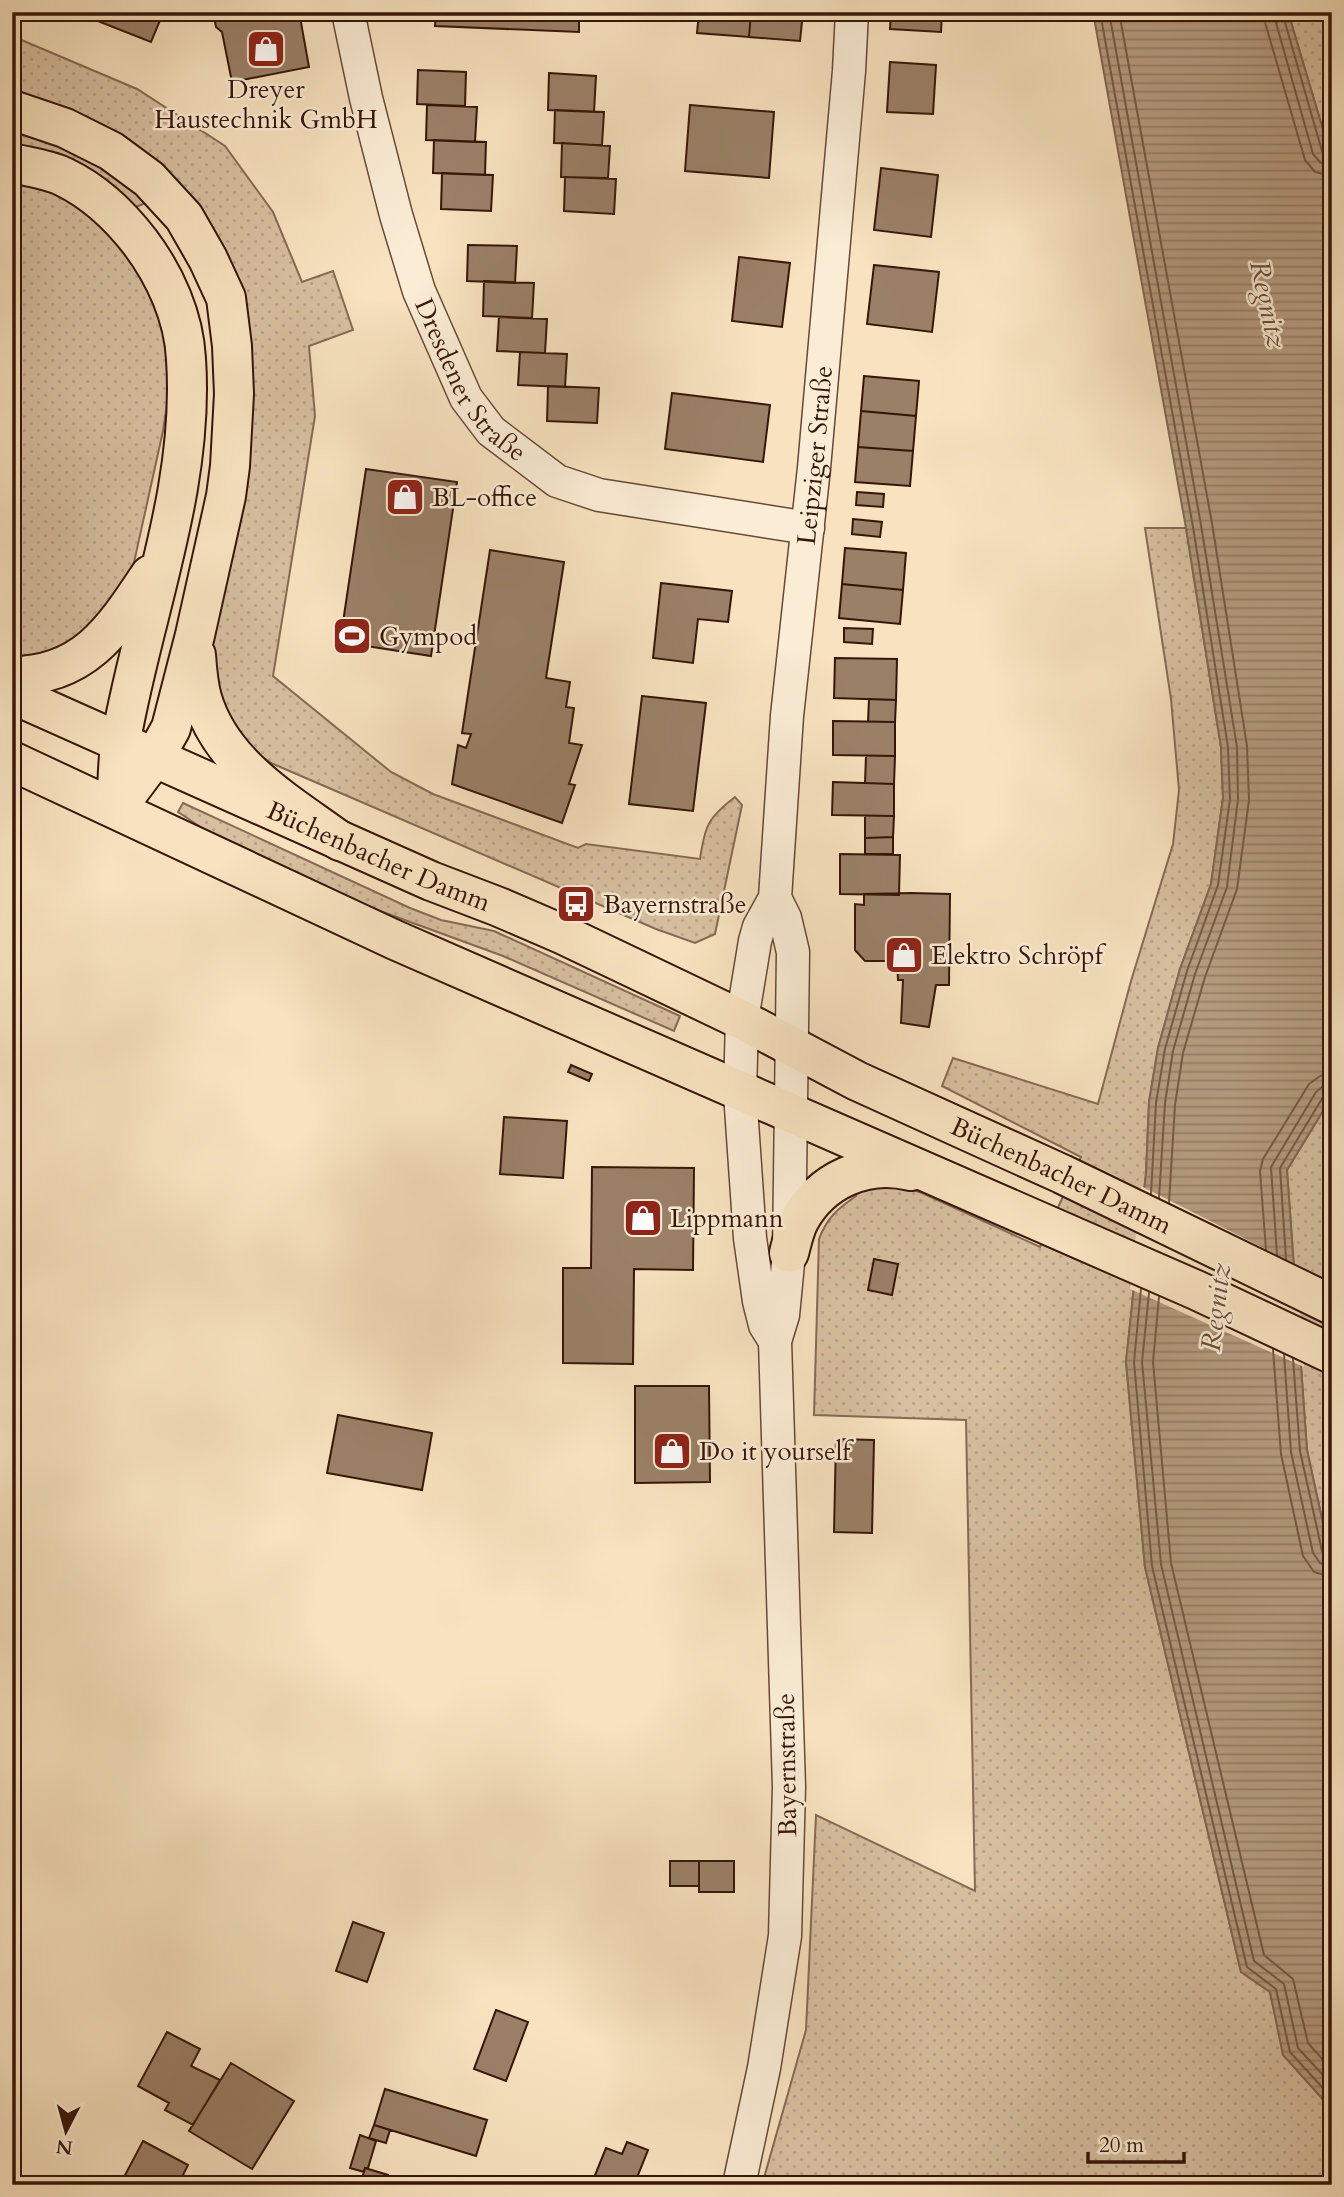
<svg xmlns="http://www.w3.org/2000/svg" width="1344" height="2197" viewBox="0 0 1344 2197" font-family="Cardo,serif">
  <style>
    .grass { fill: url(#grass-dots); stroke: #866a54; stroke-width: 2 }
    .water { fill: url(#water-rules); stroke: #836751; stroke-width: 2 }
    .pier { fill: #f8e2bf }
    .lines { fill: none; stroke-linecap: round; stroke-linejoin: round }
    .shore { stroke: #765a45; stroke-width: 2 }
    .building { fill: #9b8068; stroke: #361609; stroke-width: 2 }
    .minor-casing { stroke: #664936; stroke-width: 35 }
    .major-casing { stroke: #361609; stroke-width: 42 }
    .highway-casing { stroke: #361609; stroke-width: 42 }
    .minor { stroke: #faecd5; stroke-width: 32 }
    .major { stroke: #f8e2bf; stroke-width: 38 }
    .highway { stroke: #f8e2bf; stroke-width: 38 }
    .labels { text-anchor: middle; stroke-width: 5; stroke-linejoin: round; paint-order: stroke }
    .poi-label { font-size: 26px; fill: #361609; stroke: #faecd5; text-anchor: start }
    .street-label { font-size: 26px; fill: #361609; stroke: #faecd5 }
    .water-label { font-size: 28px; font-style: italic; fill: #694c39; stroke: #faecd5 }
  </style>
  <defs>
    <pattern id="grass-dots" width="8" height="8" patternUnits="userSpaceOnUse" patternTransform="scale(1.75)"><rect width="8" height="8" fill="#d7bfa0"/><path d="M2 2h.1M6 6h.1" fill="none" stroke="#b9a388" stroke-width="1.8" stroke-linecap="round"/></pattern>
    <pattern id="water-rules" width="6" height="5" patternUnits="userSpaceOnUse" patternTransform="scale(1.75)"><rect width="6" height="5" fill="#b69d81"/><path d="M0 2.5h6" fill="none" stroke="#957f68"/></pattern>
  </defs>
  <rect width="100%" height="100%" fill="#f8e2bf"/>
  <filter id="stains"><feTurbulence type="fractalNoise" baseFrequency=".00286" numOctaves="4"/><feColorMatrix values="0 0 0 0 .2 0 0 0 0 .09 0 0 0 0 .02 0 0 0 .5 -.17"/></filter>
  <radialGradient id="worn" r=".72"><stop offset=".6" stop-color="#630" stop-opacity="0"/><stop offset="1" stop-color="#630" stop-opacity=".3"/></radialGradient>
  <path class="grass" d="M1288 12H1332V160Z
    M12 36 137 89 225 146 273 212 302 282 333 271 353 330 309 346 315 416 273 676 391 772 433 794 578 848 586 844 700 859C705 825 708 818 735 797L742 805 715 934 695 943 656 929 271 763C234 739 209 690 213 645 214 634 217 623 219 612L225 256 12 92Z
    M12 126 72 149 108 168 150 201 136 207 104 183 12 147Z
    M12 179 36 185 71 200 129 250 164 321 170 384 163 431 133 567 114 609 52 656 12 659Z
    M1145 528H1186L1221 747 1223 798 1211 884 1180 969 1158 1048 1149 1102 1146 1173 1126 1362 1145 1567 1241 1972 1270 1992 1284 2055 1328 2105 1332 2122V2185H762L806 2030 816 1815 975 1891 966 1420 814 1415 819 1239C827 1218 837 1209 856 1196L852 1190 863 1188 901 1186 922 1193 1040 1247 1081 1157 942 1086 953 1058 1098 1104 1131 981 1173 844 1179 790 1171 699Z
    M183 803 410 908 441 920 494 931 680 1016 674 1031 503 956 372 908 205 830 178 812Z
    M1332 1096V1565L1307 1450 1287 1170Z"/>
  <path class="water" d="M1093 12H1288L1332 160V1096L1287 1170 1307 1450 1332 1565V2122L1328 2105 1283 2055 1270 1992 1241 1972 1145 1567 1126 1362 1146 1173 1149 1102 1158 1048 1180 969 1211 884 1223 798 1221 747 1186 528Z"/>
  <path class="pier" d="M1141 1186 1297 1265 1304 1367 1130 1289Z"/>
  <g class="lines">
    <path class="shore" d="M1100 12 1193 527 1228 747 1230 799 1218 885 1187 971 1165 1049 1156 1103 1151 1194
      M1109 12 1201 525 1237 747 1238 799 1227 887 1195 974 1173 1051 1165 1103 1159 1198
      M1119 12 1212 523 1247 746 1249 800 1237 889 1205 977 1183 1053 1175 1105 1169 1203
      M1262 12 1305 160 1315 172 1332 176
      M1273 12 1313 154 1321 163 1332 166
      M1282 12 1322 151 1325 156 1332 157
      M1266 1250 1260 1171 1263 1159 1309 1084 1320 1076 1332 1074
      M1277 1255 1271 1167 1316 1092 1322 1087 1332 1085
      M1286 1259 1280 1168 1323 1097 1332 1094
      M1141 1289 1134 1362 1152 1566 1247 1967 1276 1989 1290 2052 1332 2098
      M1149 1293 1142 1362 1161 1564 1254 1961 1284 1984 1298 2048 1332 2085
      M1159 1297 1153 1362 1171 1563 1264 1955 1293 1979 1308 2043 1332 2070
      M1273 1350 1281 1454 1303 1556 1314 1572 1332 1577
      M1284 1355 1291 1452 1313 1553 1320 1563 1332 1567
      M1293 1359 1300 1451 1322 1551 1326 1557 1332 1558"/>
  </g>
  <path class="building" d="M75 12H146L161 18 151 42Z
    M213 12H303L300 17 309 67 232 82 222 32 216 27Z
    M436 12H579V32L435 26Z
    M699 12H751L749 37 697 33Z
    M751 12H803L800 41 749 37Z
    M891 12H942L941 32 890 29Z
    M890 62 936 65 933 114 887 112Z
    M418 70 466 72 465 106 417 104Z
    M549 73 596 76 594 112 548 110Z
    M427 105 477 107 475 142 426 140Z
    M690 105 774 112 769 178 685 171Z
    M555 110 604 112 602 145 554 143Z
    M434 140 486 142 485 175 433 173Z
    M562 143 610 146 608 178 561 177Z
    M881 168 938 175 931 237 874 230Z
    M442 173 493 175 491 211 441 209Z
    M565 177 616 179 614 214 564 211Z
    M468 245 517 246 515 283 467 281Z
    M739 257 790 263 782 327 732 321Z
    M874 265 939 272 932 332 867 324Z
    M484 281 534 283 532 318 483 316Z
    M499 317 547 319 545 353 497 351Z
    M520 352 567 354 565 387 518 385Z
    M864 376 919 381 916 416 861 411Z
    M548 386 599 388 597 423 547 421Z
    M672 393 770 405 763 462 665 449Z
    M861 411 916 416 913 451 858 447Z
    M858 447 913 451 910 486 855 482Z
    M366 469 457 482 431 656 340 642Z
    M857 492 884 494 883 507 856 505Z
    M853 519 882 522 880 537 852 534Z
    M845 548 906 553 903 590 842 584Z
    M490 550 564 562 546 678 570 682 566 707 574 708 569 743 582 745 569 784 575 785 562 823 452 784 458 745 466 748 471 734 462 733Z
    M661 583 732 591 728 622 698 619 693 663 653 658Z
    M842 584 903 590 900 624 839 618Z
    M844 628 873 629 872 644 844 642Z
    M835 658 897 659 896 700 834 698Z
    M642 696 706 703 693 811 629 804Z
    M869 699 896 700 895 722H868Z
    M833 721 895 722V756L833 755Z
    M866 756H895L894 784 865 783Z
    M833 782 894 784V816L832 815Z
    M865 816H894L893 837 865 838Z
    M893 837V854H865V838Z
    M840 854 900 855 899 895 840 894Z
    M911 893 950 894 949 985H936L929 1027 901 1023 903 980H898L897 961H865L855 950V904L864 905V894Z
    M571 1065 592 1074 589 1081 568 1072Z
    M504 1117 567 1121 563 1178 500 1174Z
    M592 1167 694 1168 693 1270 634 1269 633 1364 563 1363V1268H591Z
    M874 1259 898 1264 892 1295 868 1290Z
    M635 1386H709L710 1482 635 1483Z
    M338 1415 432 1433 422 1490 327 1473Z
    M836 1439 874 1440 872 1533 834 1532Z
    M670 1861H699V1886H670Z
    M699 1861H734V1892H699Z
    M353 1922 384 1933 367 1982 336 1971Z
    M496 2010 528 2022 506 2081 474 2069Z
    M167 2032 200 2049 191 2066 220 2080 193 2125 165 2110 169 2103 138 2086Z
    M231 2063 294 2101 252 2169 189 2131Z
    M385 2089 487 2120 476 2156 374 2125Z
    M374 2125 390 2130 386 2143 369 2138Z
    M360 2135 376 2141 368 2168H365L364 2172 350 2168Z
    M143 2141 188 2165 178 2185H128L122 2181Z
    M627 2142 648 2150 634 2185H591L606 2148 622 2154Z
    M365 2168 388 2175 387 2178 409 2185H360Z"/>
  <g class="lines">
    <g class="minor-casing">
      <g id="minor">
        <path id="s1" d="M348 12 366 98 396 215 419 291 466 398 491 431 557 481 599 495 808 528"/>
        <path id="s2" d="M775 1341 765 1325 759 1301 750 1238 740 1093 742 1020 755 941 759 927 775 898 787 716 814 468 849 71 852 12"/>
        <path d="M739 2185 764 2068 785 1936 789 1787 775 1341 783 1315 789 1253 793 952 785 918 775 898"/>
      </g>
    </g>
    <g class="major-casing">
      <g id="major">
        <path id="s3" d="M12 694 431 881 499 907 564 935 742 1020 857 1081 1062 1174 1332 1305"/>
        <path d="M12 761 395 940 1196 1290 1332 1354"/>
        <path d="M789 1253C792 1242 794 1231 799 1221 821 1180 866 1160 911 1171"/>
      </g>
    </g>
    <g class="highway-casing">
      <path id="highway" d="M12 110 65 128 111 151 149 179 184 217 208 259 226 298 232 346 234 394 230 466 226 496 195 635 171 728 155 757 116 809
        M12 163C28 167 48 169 64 177 93 191 120 216 140 242 165 275 184 317 186 359 195 489 143 614 121 740 117 762 118 786 116 809
        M196 655C197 669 198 684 202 698 221 765 287 802 340 841
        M12 676C85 676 114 629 150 575"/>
    </g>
    <use href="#minor" class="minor"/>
    <use href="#major" class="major"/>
    <use href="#highway" class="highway"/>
  </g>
  <defs>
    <g id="shop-square" transform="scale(2.0125)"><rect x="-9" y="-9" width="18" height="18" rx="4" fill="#8f2418" stroke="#faecd5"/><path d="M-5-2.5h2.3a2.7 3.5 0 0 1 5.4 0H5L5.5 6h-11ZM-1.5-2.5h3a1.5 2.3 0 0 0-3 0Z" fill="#fff"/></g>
    <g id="stadium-square" transform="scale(2.0125)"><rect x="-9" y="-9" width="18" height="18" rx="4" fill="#8f2418" stroke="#faecd5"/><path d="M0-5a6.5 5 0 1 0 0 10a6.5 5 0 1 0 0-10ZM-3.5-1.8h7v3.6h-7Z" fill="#fff"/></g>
    <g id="bus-square" transform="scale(2.0125)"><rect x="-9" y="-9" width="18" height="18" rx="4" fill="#8f2418" stroke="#faecd5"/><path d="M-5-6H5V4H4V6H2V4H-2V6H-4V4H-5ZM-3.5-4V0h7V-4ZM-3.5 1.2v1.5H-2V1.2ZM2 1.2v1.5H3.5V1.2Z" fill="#fff"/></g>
  </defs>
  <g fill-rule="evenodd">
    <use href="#shop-square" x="266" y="49"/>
    <use href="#shop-square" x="405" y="497"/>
    <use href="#stadium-square" x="352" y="636"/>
    <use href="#bus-square" x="576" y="904"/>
    <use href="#shop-square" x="904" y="955"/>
    <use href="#shop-square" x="643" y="1218"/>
    <use href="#shop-square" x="672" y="1451"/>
  </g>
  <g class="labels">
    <g class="poi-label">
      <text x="266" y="98" text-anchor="middle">Dreyer<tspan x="266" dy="30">Haustechnik GmbH</tspan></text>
      <text x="432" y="506">BL-office</text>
      <text x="379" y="645">Gympod</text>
      <text x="603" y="913">Bayernstraße</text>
      <text x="931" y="964">Elektro Schröpf</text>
      <text x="670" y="1227">Lippmann</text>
      <text x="699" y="1460">Do it yourself</text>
    </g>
    <g class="street-label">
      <text dy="9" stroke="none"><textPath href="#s1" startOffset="392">Dresdener Straße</textPath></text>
      <text dy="9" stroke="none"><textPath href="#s2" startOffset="898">Leipziger Straße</textPath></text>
      <text dy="9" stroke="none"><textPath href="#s3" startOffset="401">Büchenbacher Damm</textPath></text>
      <text dy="9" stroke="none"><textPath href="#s3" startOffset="1155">Büchenbacher Damm</textPath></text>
      <text transform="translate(786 1765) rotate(-91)" y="9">Bayernstraße</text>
    </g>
    <g class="water-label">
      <text transform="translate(1269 304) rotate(78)" y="10">Regnitz</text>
      <text transform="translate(1215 1307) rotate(-83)" y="10">Regnitz</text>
    </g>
  </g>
  <rect width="1344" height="2197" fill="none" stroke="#f8e2bf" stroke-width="42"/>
  <rect x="14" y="14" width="1316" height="2169" fill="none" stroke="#361609" stroke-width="3.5"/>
  <rect x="21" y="21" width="1302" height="2155" fill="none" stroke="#361609" stroke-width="2"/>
  <g transform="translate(66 2131) rotate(186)" stroke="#faecd5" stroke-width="5" paint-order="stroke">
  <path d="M0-5L12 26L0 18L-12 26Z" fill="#361609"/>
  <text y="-10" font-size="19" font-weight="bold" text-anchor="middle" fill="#361609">N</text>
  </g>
  <path d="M1088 2152v10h96v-10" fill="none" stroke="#361609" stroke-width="3.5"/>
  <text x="1099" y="2152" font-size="21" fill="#361609" stroke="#faecd5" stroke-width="5" paint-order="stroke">20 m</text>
  <rect width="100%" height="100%" filter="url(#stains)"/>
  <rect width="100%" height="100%" fill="url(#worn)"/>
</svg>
